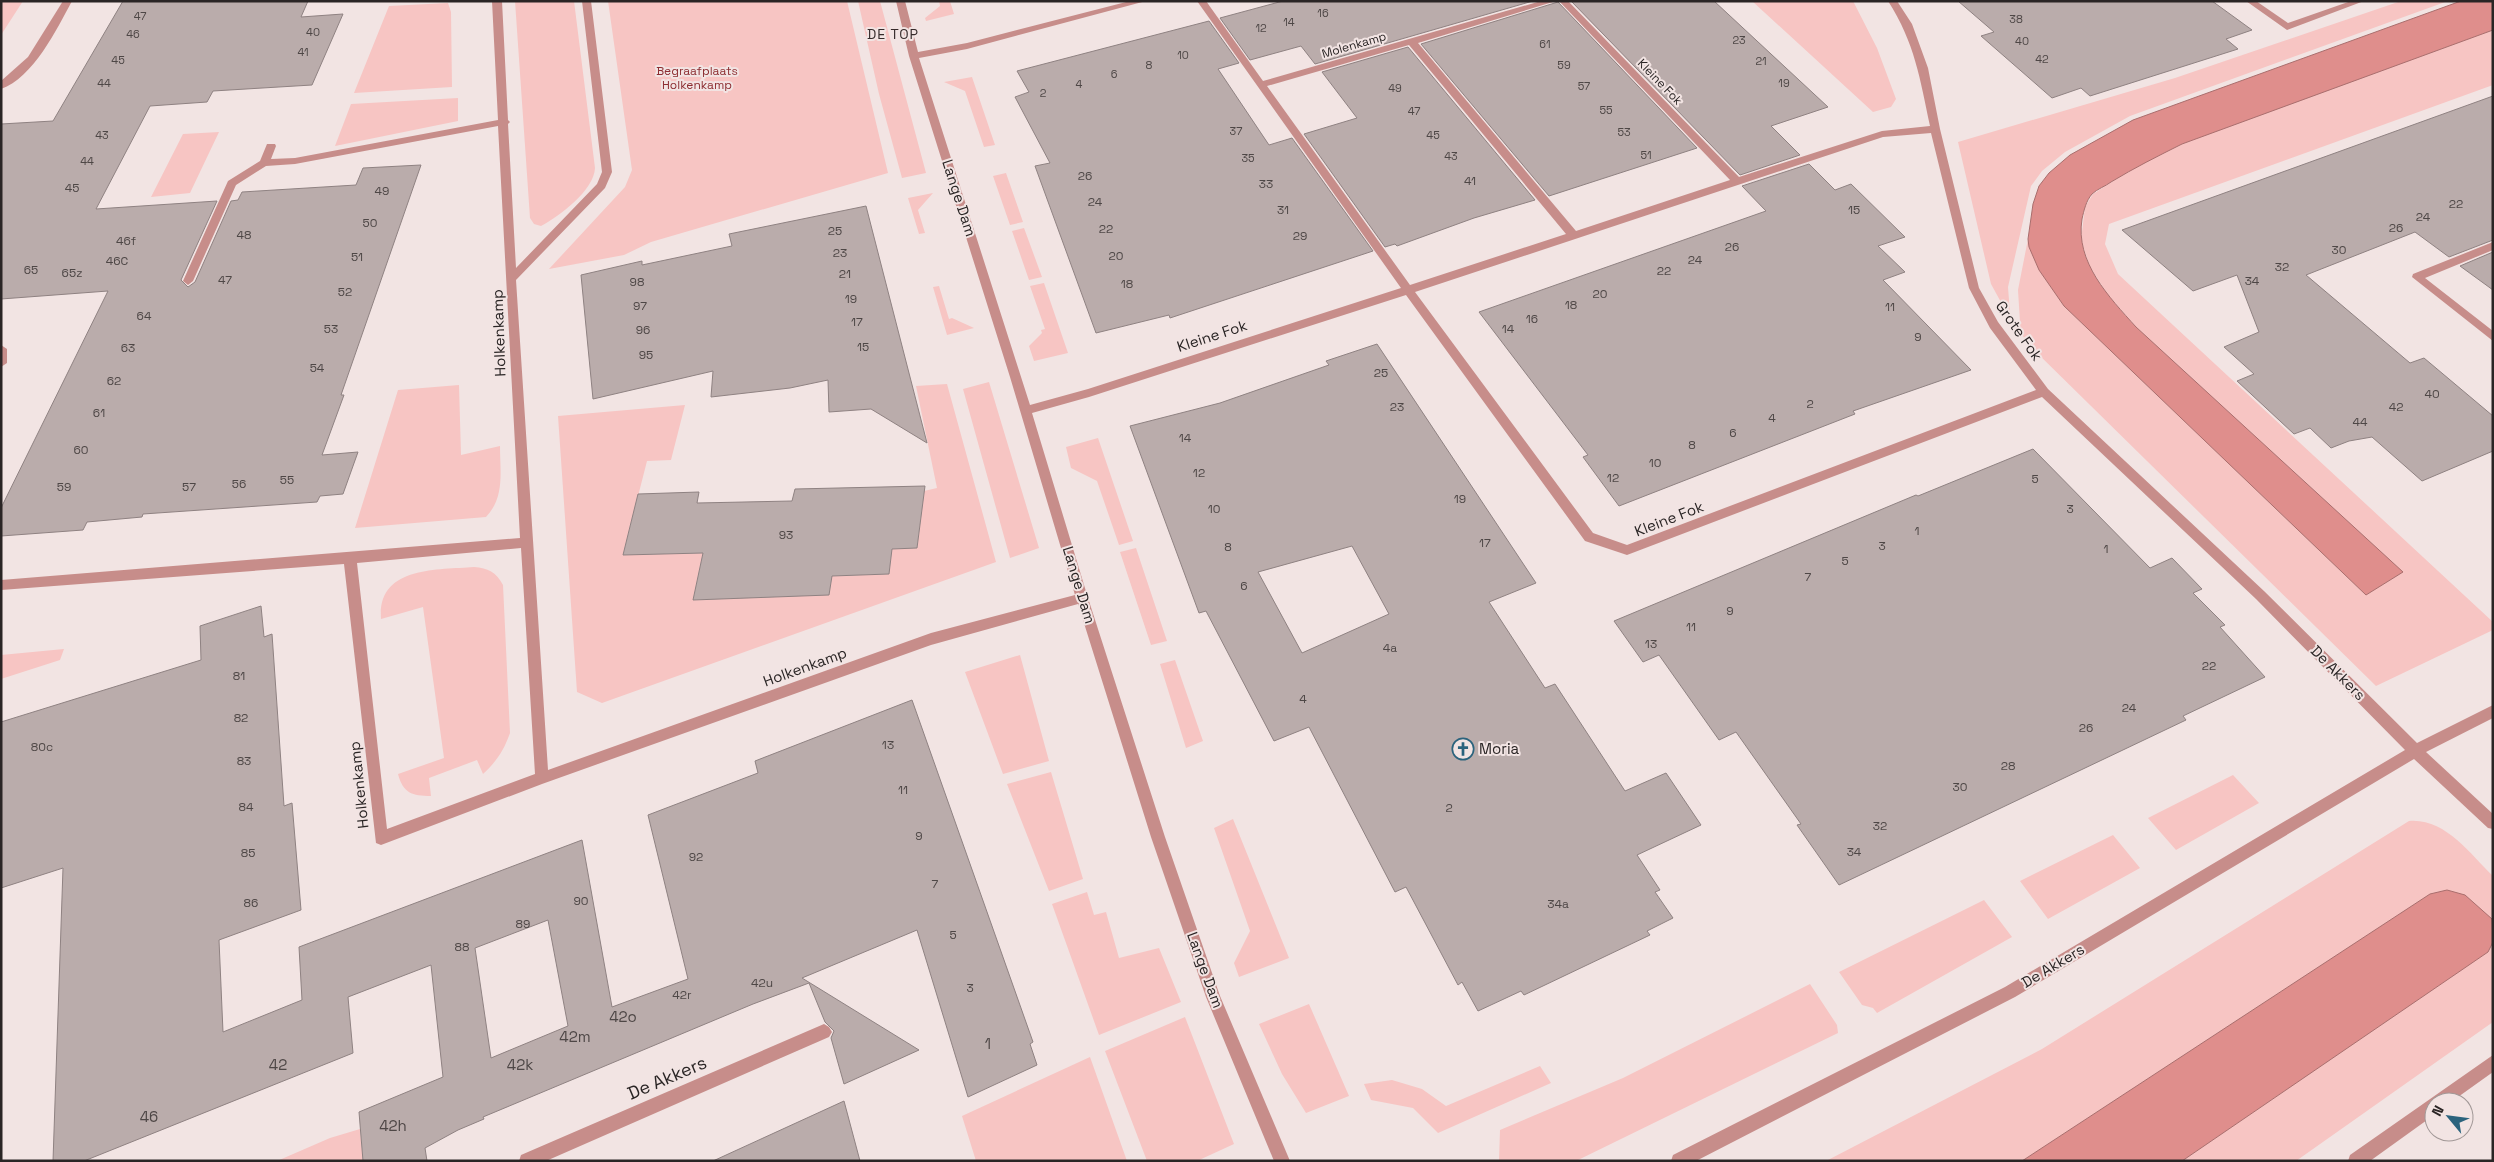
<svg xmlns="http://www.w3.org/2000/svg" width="2494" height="1162" viewBox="0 0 2494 1162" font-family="'Space Grotesk',sans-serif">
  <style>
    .green { fill: #f7c5c3 }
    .water { fill: #df8e8c; stroke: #a96e6d }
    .building { fill: #baacab; stroke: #8f8282; fill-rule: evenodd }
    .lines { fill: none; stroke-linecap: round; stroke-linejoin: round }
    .minor { fill: #c78d8a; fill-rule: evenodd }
    .labels { text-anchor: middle; stroke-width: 4; stroke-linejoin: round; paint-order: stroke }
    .far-number-label { font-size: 11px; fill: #4e4746 }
    .far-street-label { font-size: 12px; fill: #2a2525; stroke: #f2e4e3 }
    .far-park-label { font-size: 12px; fill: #8d2e32; stroke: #f2e4e3 }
    .number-label { font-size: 12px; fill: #4e4746 }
    .far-neighbourhood-label { font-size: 14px; letter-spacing: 1px; fill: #362b2b; stroke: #f2e4e3 }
    .street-label { font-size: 15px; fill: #2a2525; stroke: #f2e4e3 }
    .poi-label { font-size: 15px; fill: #2a2525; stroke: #f2e4e3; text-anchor: start }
    .near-number-label { font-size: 15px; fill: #4e4746 }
    .near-street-label { font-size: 18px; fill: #2a2525; stroke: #f2e4e3 }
  </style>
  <rect width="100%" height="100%" fill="#f2e4e3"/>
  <path class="green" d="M1 1H23L1 35Z
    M515 1H574L595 168C594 190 560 216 541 226L534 224 530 218Z
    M608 1H847L888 173 651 242 624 255 549 269 625 187 632 170Z
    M858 1H880L926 173 902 178 879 94Z
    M939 1H950L954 14 926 21 925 18 940 6Z
    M1752 1H1853L1877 48 1896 99 1891 107 1873 112Z
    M2401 1H2448L2130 116 2065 152 2042 171 2031 186 2008 287 2010 314 2008 315 1991 284 1958 142 2175 78Z
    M448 3 451 12 452 87 354 93 389 6Z
    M2493 30V85L2109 224 2105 244 2118 274 2493 622V630L2376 686 2033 349 2015 326 2020 322 2018 290 2028 239 2039 270 2064 306 2366 595 2403 572 2136 327 2108 295 2090 267 2081 240 2085 207 2093 194 2135 167 2182 144Z
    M972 77 995 145 984 147 965 91 944 82Z
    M458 98V121L335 146 351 104Z
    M219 132 190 193 151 197 183 134Z
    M1006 173 1023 222 1010 225 993 176Z
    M933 193 918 210 925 233 919 234 908 198Z
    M1024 228 1042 277 1029 280 1012 231Z
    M1044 283 1068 353 1034 361 1029 346 1042 333 1041 330 1045 329 1030 286Z
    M939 286 949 319 952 318 974 328 947 335 933 287Z
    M989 382 1039 548 1010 558 963 389Z
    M947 384 996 562 602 703 577 692 558 416 685 405 671 460 647 461 623 555 703 553 693 600 829 594 832 576 889 574 892 549 917 548 924 491 937 488 916 386Z
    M459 385 461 455 500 446C500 472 505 497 486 517L355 528 398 390Z
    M1098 438 1133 541 1119 545 1097 481 1071 468 1066 447Z
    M1136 548 1167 641 1151 645 1120 552Z
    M474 567C488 568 496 572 503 585L510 733C504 750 497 761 483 774L477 760 429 778 431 796C412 796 403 793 398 774L444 758 423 607 381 619C377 566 437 570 474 567Z
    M64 649 60 660 1 679V655Z
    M1020 655 1049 761 1003 774 965 672Z
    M1175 660 1203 741 1186 748 1160 664Z
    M1051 772 1083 879 1049 891 1007 784Z
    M2233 775 2259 803 2176 850 2148 818Z
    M1233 819 1289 958 1239 977 1234 963 1250 931 1214 828Z
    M2409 821C2445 818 2469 853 2493 876V923L2492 919 2430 894 2022 1161H1826L2042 1049Z
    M2113 835 2140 868 2048 919 2020 881Z
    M1087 892 1094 915 1106 912 1119 958 1159 948 1181 1002 1099 1035 1052 904Z
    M1984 900 2012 937 1877 1013 1873 1008 1862 1005 1839 972Z
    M2493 942V1022L2296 1161H2182L2488 952Z
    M1810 984 1837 1025 1838 1033 1576 1161H1499L1500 1130 1623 1078Z
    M1309 1004 1349 1096 1306 1113 1282 1074 1259 1024Z
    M1185 1017 1234 1144 1197 1161H1147L1105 1051Z
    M1090 1057 1127 1161H976L962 1116Z
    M1540 1066 1551 1083 1438 1133 1413 1108 1371 1100 1364 1084 1392 1080 1422 1089 1446 1106Z
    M360 1129 363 1161H277L330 1138Z"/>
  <path class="water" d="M2461 1H2493V30L2182 144C2158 156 2134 168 2111 182 2106 186 2097 189 2092 194 2086 201 2084 210 2082 219 2075 262 2109 297 2136 327L2403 572 2366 595 2064 306 2039 270 2029 247 2028 239 2033 204 2039 186 2049 173 2070 155 2133 120Z
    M2447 890 2465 895 2492 919 2493 942 2488 952 2182 1161H2022L2430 894Z"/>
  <path class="building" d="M123 1H308L301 17 343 14 312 85 213 91 207 102 150 106 96 209 217 201 181 280 188 287 195 282 231 201 238 200 242 192 356 185 363 168 421 165 341 395H344L322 455 358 452 343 494 320 496 317 502 143 514 142 517 87 522 83 530 1 536V508L108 291 1 299V124L53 121Z
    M1283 1H1533L1315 64 1301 46 1250 60 1220 18Z
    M1571 1H1714L1828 107 1771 126 1800 155 1740 175Z
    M1958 1H2212L2252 30 2226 39 2238 49 2090 96 2081 88 2052 98 1981 36 1994 32Z
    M1558 2 1697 148 1549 196 1421 44Z
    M1209 21 1239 63 1218 69 1269 145 1292 138 1373 251 1170 318 1169 315 1096 333 1035 166 1050 163 1015 97 1029 92 1017 71Z
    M1408 47 1535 200 1474 218 1397 246 1395 244 1385 247 1304 134 1357 118 1322 72Z
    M2493 96V240L2449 257 2415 232 2306 275 2410 363 2424 358 2493 416V451L2422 481 2372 437 2349 441 2331 448 2310 428 2294 434 2237 381 2254 374 2224 347 2259 332 2237 275 2193 291 2122 230Z
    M1809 164 1835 190 1851 184 1905 237 1878 246 1905 272 1883 280 1971 370 1853 411 1855 414 1619 506 1583 457 1588 455 1479 312 1766 211 1742 186Z
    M866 206 927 443 871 409 829 412 828 380 790 388 711 397 713 371 593 399 581 275 642 261V265L732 246 729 234Z
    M2493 252V290L2460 266Z
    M1377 344 1536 583 1489 602 1545 688 1555 684 1625 791 1666 773 1701 825 1637 855 1660 890 1655 892 1673 918 1647 931 1650 935 1524 995 1521 991 1478 1011 1462 982 1458 985 1406 887 1395 892 1309 727 1274 741 1206 611 1199 613 1130 426 1220 403 1329 365 1326 361ZM1352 546 1389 614 1302 653 1258 572Z
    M2033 449 2150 568 2172 558 2202 589 2193 593 2225 625 2220 627 2265 677 2183 716 2186 720 1839 885 1797 825 1801 824 1736 732 1719 740 1659 655 1643 662 1614 621 1916 495 1918 496Z
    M925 486 917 548 892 549 889 574 832 576 829 595 693 600 703 553 623 555 638 494 699 492 697 503 792 501 795 489Z
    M261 606 264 637 272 634 284 806 292 803 301 910 219 940 223 1032 302 1000 299 947 582 840 612 1007 688 979 648 815 758 773 755 761 912 700 1033 1042 1030 1044 1037 1065 968 1097 917 930 802 978 919 1050 844 1084 831 1038 834 1031 825 1022 809 983 753 1004 483 1117 484 1119 458 1130 425 1148 427 1161H363L359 1112 443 1077 431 965 348 997 353 1053 84 1161H53L63 868 1 888V722L201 660 200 626ZM548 920 568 1026 491 1058 475 948Z
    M844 1101 860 1161H713Z"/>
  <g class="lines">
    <path class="minor" d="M63 1H72C57 29 33 78 1 89V81L28 57Z
      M492 1H502L508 120 510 122 508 124 516 268 597 184 602 172 582 1H591L612 172 605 188 516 280 548 770 931 633 1075 595 1010 377 909 56 896 1H905L918 52 967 43 1130 1H1146L967 49 919 58 1030 405 1088 389 1401 288 1197 1H1206L1263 81 1541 1H1556L1418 43 1576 231 1730 180 1559 1H1568L1739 177 1882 131 1930 126C1920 79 1915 43 1888 1H1897L1912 24 1928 68 1940 129 1979 288 1998 322 2048 389 2264 591 2417 743 2493 705V718L2426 752 2493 814V829L2488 828 2414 759 2015 997 1696 1161H1671L1673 1155 2005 987 2405 750 2256 599 2042 397 1627 555 1585 541 1406 295 1089 397 1032 413 1088 598 1165 837 1220 996 1290 1161H1274L1206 997 1151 837 1078 604 931 645 542 784 381 845 376 843 344 564 1 590V580L520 538 498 126 295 164 266 166 236 185 193 281 188 285 183 281 228 181 260 161 267 144H275L276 146 271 159 295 158 498 120ZM1409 45 1566 234 1410 285 1267 86ZM1931 133 1969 288 1990 328 2036 390 1627 545 1593 533 1415 292 1883 137ZM521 548 535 774 387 829 357 563Z
      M2246 1H2256L2288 23 2351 1H2364L2287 30Z
      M2493 242V250L2425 278 2493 331V341L2412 277 2413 274Z
      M1 345 7 349V363L1 367Z
      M824 1024 829 1027 832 1032 829 1037 546 1161H519L521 1155Z
      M2493 1055V1072L2451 1102H2434V1115L2370 1161H2348L2350 1155Z"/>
  </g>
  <defs>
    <g id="church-ring" transform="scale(1.125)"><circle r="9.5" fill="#f2e4e3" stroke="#2b637d" stroke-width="1.5"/><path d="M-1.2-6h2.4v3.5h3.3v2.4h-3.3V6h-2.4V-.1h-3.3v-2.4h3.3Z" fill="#2b637d"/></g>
  </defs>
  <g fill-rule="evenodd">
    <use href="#church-ring" x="1463" y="749"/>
  </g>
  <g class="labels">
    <g class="far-number-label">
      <text x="1323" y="17">16</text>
      <text x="140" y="20">47</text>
      <text x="2016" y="23">38</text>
      <text x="1289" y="26">14</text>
      <text x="1261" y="32">12</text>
      <text x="313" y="36">40</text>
      <text x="133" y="38">46</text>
      <text x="1739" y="44">23</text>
      <text x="2022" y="45">40</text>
      <text x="1545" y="48">61</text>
      <text x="303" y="56">41</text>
      <text x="1183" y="59">10</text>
      <text x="2042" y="63">42</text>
      <text x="118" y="64">45</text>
      <text x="1761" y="65">21</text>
      <text x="1149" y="69">8</text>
      <text x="1564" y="69">59</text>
      <text x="1114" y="78">6</text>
      <text x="104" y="87">44</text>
      <text x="1784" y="87">19</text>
      <text x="1079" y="88">4</text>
      <text x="1584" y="90">57</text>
      <text x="1395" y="92">49</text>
      <text x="1043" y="97">2</text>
      <text x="1606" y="114">55</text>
      <text x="1414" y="115">47</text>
      <text x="1236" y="135">37</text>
      <text x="1624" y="136">53</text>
      <text x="102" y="139">43</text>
      <text x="1433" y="139">45</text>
      <text x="1646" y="159">51</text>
      <text x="1451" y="160">43</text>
      <text x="1248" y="162">35</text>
      <text x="87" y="165">44</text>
    </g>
    <g class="far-street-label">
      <text transform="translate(1354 45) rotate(-16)" y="4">Molenkamp</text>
      <text transform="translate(1660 82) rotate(46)" y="4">Kleine Fok</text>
    </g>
    <g class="far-park-label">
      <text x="697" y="75">Begraafplaats<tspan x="697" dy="14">Holkenkamp</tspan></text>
    </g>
    <g class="number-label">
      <text x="1085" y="180">26</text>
      <text x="1470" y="185">41</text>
      <text x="1266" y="188">33</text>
      <text x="72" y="192">45</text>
      <text x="382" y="195">49</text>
      <text x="1095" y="206">24</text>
      <text x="2456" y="208">22</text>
      <text x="1283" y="214">31</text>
      <text x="1854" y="214">15</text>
      <text x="2423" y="221">24</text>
      <text x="370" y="227">50</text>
      <text x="2396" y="232">26</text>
      <text x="1106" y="233">22</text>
      <text x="835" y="235">25</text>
      <text x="244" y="239">48</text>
      <text x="1300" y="240">29</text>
      <text x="126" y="245">46f</text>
      <text x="1732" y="251">26</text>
      <text x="2339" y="254">30</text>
      <text x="840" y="257">23</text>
      <text x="1116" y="260">20</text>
      <text x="357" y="261">51</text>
      <text x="1695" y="264">24</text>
      <text x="117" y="265">46C</text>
      <text x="2282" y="271">32</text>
      <text x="31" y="274">65</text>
      <text x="1664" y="275">22</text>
      <text x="72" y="277">65z</text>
      <text x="845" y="278">21</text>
      <text x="225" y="284">47</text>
      <text x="2252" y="285">34</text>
      <text x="637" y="286">98</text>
      <text x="1127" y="288">18</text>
      <text x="345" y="296">52</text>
      <text x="1600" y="298">20</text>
      <text x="851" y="303">19</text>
      <text x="1571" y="309">18</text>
      <text x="640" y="310">97</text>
      <text x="1890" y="311">11</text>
      <text x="144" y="320">64</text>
      <text x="1532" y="323">16</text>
      <text x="857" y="326">17</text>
      <text x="331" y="333">53</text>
      <text x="1508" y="333">14</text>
      <text x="643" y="334">96</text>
      <text x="1918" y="341">9</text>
      <text x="863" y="351">15</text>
      <text x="128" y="352">63</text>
      <text x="646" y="359">95</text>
      <text x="317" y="372">54</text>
      <text x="1381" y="377">25</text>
      <text x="114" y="385">62</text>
      <text x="2432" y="398">40</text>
      <text x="1810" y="408">2</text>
      <text x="1397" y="411">23</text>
      <text x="2396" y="411">42</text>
      <text x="99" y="417">61</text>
      <text x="1772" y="422">4</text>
      <text x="2360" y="426">44</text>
      <text x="1733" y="437">6</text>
      <text x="1185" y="442">14</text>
      <text x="1692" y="449">8</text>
      <text x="81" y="454">60</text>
      <text x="1655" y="467">10</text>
      <text x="1199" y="477">12</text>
      <text x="1613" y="482">12</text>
      <text x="2035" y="483">5</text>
      <text x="287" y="484">55</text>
      <text x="239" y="488">56</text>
      <text x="64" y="491">59</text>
      <text x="189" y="491">57</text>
      <text x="1460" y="503">19</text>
      <text x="1214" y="513">10</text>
      <text x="2070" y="513">3</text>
      <text x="1917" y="535">1</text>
      <text x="786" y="539">93</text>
      <text x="1485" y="547">17</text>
      <text x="1882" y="550">3</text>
      <text x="1228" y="551">8</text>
      <text x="2106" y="553">1</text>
      <text x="1845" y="565">5</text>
      <text x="1808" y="581">7</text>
      <text x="1244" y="590">6</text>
      <text x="1730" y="615">9</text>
      <text x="1691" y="631">11</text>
      <text x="1651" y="648">13</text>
      <text x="1390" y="652">4a</text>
      <text x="2209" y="670">22</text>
      <text x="239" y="680">81</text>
      <text x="1303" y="703">4</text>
      <text x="2129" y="712">24</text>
      <text x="241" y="722">82</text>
      <text x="2086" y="732">26</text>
      <text x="888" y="749">13</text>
      <text x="42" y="751">80c</text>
      <text x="244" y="765">83</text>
      <text x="2008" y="770">28</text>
      <text x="1960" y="791">30</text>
      <text x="903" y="794">11</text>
      <text x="246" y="811">84</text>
      <text x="1449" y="812">2</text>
      <text x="1880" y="830">32</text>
      <text x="919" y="840">9</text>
      <text x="1854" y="856">34</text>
      <text x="248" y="857">85</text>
      <text x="696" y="861">92</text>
      <text x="935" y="888">7</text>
      <text x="581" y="905">90</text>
      <text x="251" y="907">86</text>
      <text x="1558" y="908">34a</text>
      <text x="523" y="928">89</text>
      <text x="953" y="939">5</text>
      <text x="462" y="951">88</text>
      <text x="762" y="987">42u</text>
      <text x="970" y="992">3</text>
      <text x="682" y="999">42r</text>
    </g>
    <g class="far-neighbourhood-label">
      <text x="893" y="39">DE TOP</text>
    </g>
    <g class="street-label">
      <text transform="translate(959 198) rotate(72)" y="5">Lange Dam</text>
      <text transform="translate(2019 331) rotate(55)" y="5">Grote Fok</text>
      <text transform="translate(499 333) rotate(-92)" y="5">Holkenkamp</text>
      <text transform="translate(1212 336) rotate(-18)" y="5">Kleine Fok</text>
      <text transform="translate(1669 519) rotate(-21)" y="5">Kleine Fok</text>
      <text transform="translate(1079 585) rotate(73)" y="5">Lange Dam</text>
      <text transform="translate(805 667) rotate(-20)" y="5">Holkenkamp</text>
      <text transform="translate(2338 673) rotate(45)" y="5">De Akkers</text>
      <text transform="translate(359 785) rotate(-96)" y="5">Holkenkamp</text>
      <text transform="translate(2053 966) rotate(-31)" y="5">De Akkers</text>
      <text transform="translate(1205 970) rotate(70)" y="5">Lange Dam</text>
    </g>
    <g class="poi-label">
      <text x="1479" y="754">Moria</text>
    </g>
    <g class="near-number-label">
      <text x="623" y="1022">42o</text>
      <text x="575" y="1042">42m</text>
      <text x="988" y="1049">1</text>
      <text x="278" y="1070">42</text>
      <text x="520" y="1070">42k</text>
      <text x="149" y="1122">46</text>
      <text x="393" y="1131">42h</text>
    </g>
    <g class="near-street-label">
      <text transform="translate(667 1078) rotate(-23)" y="6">De Akkers</text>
    </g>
  </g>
  <rect width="2494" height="1162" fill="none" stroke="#2a2525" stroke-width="5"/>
  <g transform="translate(2449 1117) rotate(299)"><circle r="24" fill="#f2e4e3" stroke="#a29897"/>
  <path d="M0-4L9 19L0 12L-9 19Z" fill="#2b637d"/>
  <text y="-8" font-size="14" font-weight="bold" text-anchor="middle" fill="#2a2525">N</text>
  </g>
</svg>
